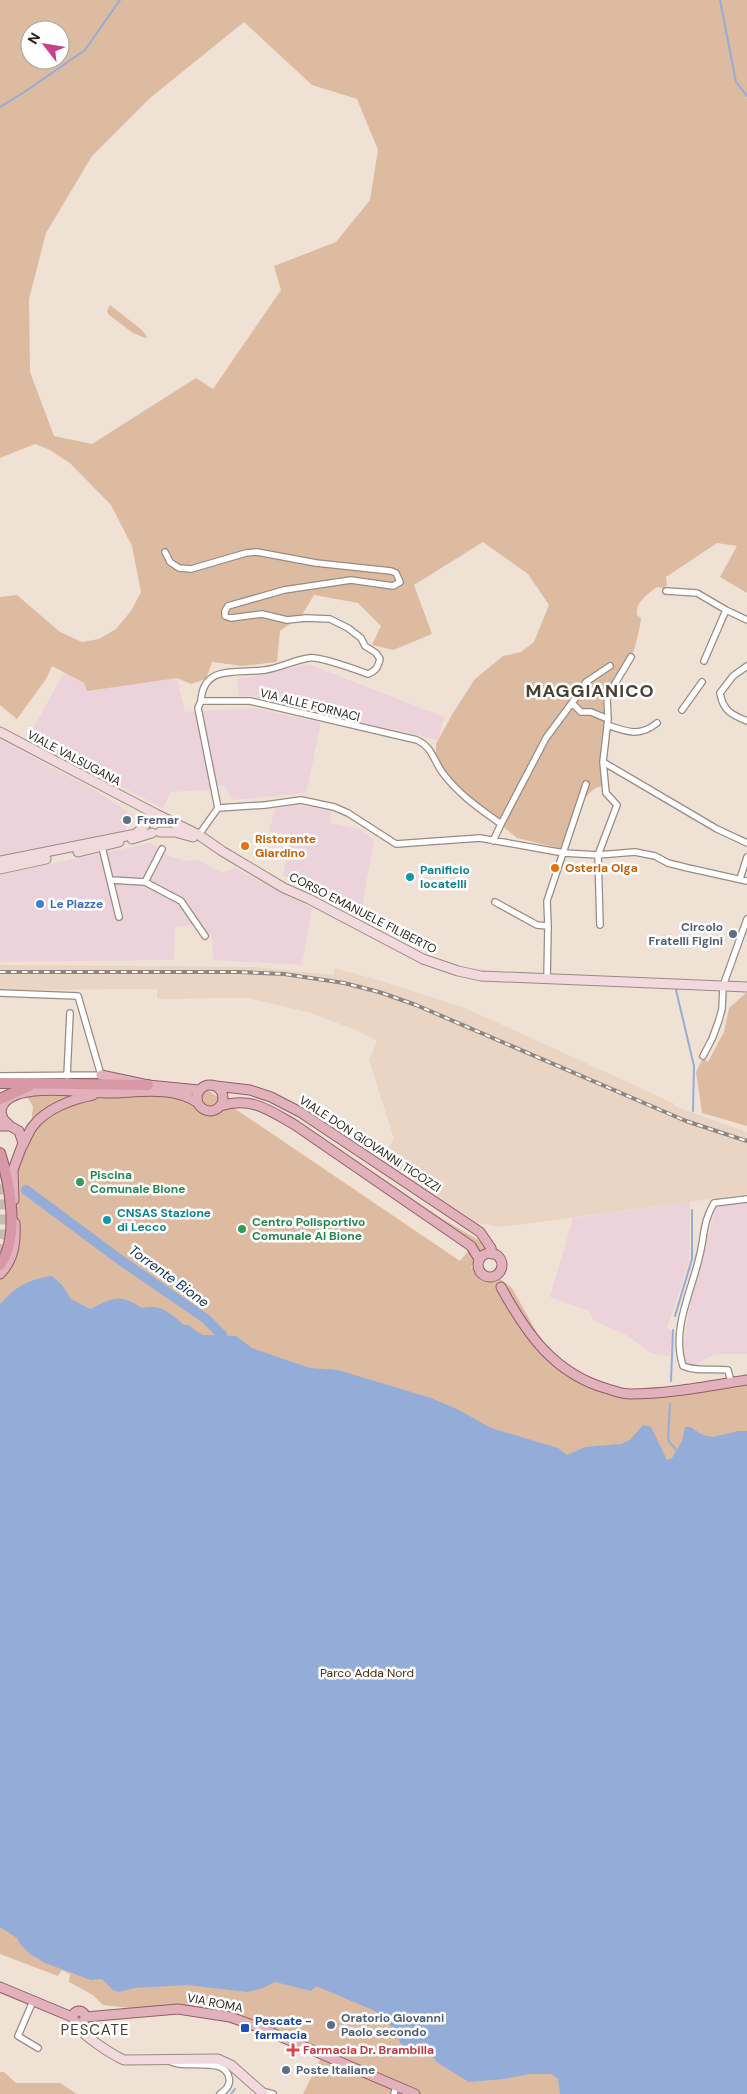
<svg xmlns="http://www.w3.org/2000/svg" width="747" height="2094" viewBox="0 0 747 2094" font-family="'DM Sans',sans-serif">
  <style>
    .built { fill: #ead5c4 }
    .industrial { fill: #ebd2db }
    .green { fill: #dcbba0; fill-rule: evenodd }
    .water { fill: #93add8 }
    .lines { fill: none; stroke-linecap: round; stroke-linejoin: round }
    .stream { stroke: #93add8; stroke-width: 2 }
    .river { stroke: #93add8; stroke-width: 10 }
    .trunk-tunnel { stroke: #c7bab0; stroke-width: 10; stroke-dasharray: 10 5; stroke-linecap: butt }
    .minor-casing { stroke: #998b81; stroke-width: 8 }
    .secondary-casing { stroke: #998b81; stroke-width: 11 }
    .primary-casing { stroke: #935d67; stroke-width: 11 }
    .trunk-casing { stroke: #935d67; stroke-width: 12 }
    .minor { stroke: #fff; stroke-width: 5.5 }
    .secondary { stroke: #f1d9de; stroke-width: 9 }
    .primary { stroke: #e2b2bc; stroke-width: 9 }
    .trunk { stroke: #d898a6; stroke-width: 10 }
    .rail-casing { stroke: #8f857d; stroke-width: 4 }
    .rail { stroke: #fff; stroke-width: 2; stroke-dasharray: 5.5; stroke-linecap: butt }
    .service-dot { fill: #5c6f8a; stroke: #fff; stroke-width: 2 }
    .food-dot { fill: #e8710a; stroke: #fff; stroke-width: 2 }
    .culture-dot { fill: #0f9aa8; stroke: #fff; stroke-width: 2 }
    .shop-dot { fill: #3f7fe0; stroke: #fff; stroke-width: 2 }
    .leisure-dot { fill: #2e9e5b; stroke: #fff; stroke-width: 2 }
    .transit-dot { fill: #1a4fb4; stroke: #fff; stroke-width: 2 }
    .health-dot { fill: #e0444e; stroke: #fff; stroke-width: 2 }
    .labels { text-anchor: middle; stroke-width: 5; stroke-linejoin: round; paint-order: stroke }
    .street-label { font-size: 12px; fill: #241f1b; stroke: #fff }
    .service-label { font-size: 12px; font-weight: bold; fill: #4e5e75; stroke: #fff; text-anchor: start }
    .food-label { font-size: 12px; font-weight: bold; fill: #c56008; stroke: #fff; text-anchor: start }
    .culture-label { font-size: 12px; font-weight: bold; fill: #0d838f; stroke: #fff; text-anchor: start }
    .shop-label { font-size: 12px; font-weight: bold; fill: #366cbe; stroke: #fff; text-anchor: start }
    .leisure-label { font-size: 12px; font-weight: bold; fill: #27864d; stroke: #fff; text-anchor: start }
    .park-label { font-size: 12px; fill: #472a0e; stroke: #fff }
    .transit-label { font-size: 12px; font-weight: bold; fill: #164399; stroke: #fff; text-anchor: start }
    .health-label { font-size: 12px; font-weight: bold; fill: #be3a42; stroke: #fff; text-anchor: start }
    .water-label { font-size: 14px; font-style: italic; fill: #143367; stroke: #fff }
    .quarter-label { font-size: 15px; letter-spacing: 1px; fill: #493e34; stroke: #fff }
    .district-label { font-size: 18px; font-weight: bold; letter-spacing: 1px; fill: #493e34; stroke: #fff }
  </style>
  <rect width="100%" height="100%" fill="#f0e1d5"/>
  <path class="built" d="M0 965 253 967 333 975 335 968 378 980 465 1008 560 1051 675 1104 674 1106 747 1132V1194L502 1227 477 1223 399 1174 381 1160 394 1139 369 1060 377 1041 356 1030 307 1012 248 998 157 999V989L0 990Z"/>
  <path class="industrial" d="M308 664 444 717 438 740 251 696 239 697 237 679 270 673Z
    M64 673 84 683 177 678 185 712 254 708 321 723 306 793 233 800 223 785 208 790 170 792 163 808 27 739Z
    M0 740 88 786 133 815 125 830 0 857Z
    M298 805 332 810 330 823 359 829 374 840 360 918 283 875 291 835 269 831 275 809Z
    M151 843 169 856 186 861 198 860 222 873 235 868 312 908 302 965 213 960 212 939 202 924 175 927 174 960 0 962V874Z
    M690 1202 689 1262 667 1328 672 1331 670 1356 651 1353 626 1335 593 1320 589 1311 550 1297 573 1218Z
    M747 1203V1354H715L694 1365 685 1363 682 1355 691 1298 716 1207Z"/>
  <path class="green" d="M0 0H747V593L720 577 737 546 717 543 666 577 667 585 664 588 657 587C648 594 635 602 637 615L641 618C640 629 634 653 630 661 623 674 612 681 607 695L602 786C581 789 570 831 562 849L517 838 456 787 442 769 436 756V744L453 713 475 679 503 656 521 652 534 642 549 605 528 574 483 542 414 585 432 634 393 650 372 645 381 626 358 603 314 595 302 615 280 631 277 662 242 666 212 662 206 679 191 684 177 678 87 691 84 683 52 666 46 679 17 719 0 705V597L17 595 60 632 82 642 99 639 116 629 131 611 141 592 132 546 111 505 70 463 48 449 35 444 0 458ZM244 22 312 85 357 99 378 150 370 200 336 242 274 266 281 290 213 389 196 378 92 444 54 436 30 372 29 299 46 233 92 156 150 98ZM30 30H60V60H30Z
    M110 305 142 330 147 337 145 338 133 333 109 315 107 311Z
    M747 992V1126L702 1113 696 1072 703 1058 708 1062 724 1032 729 1008Z
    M149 1085H200L460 1261 470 1249 474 1260 471 1268 495 1275 512 1288 548 1353 595 1383 619 1391 704 1384 747 1376V2094H303L321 2058 320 2049 274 2028 208 2009H139L103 2005 93 1995 69 1982 70 1974 62 1970 58 1976 0 1954V1261L6 1254 13 1181 22 1132 31 1124 33 1107 26 1094Z
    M277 1110 302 1124 441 1218 485 1244 488 1249 479 1253Z
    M0 2072H4L16 2083H60L77 2094H0Z"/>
  <path class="water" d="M52 1276 62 1285 71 1299 90 1309C114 1298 118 1293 142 1308 160 1303 171 1314 184 1325H189L196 1331 203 1335 236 1336 252 1348 310 1368 338 1370 431 1398 459 1410 491 1428 558 1448 567 1455 585 1447 621 1444 630 1440 643 1425 651 1427 667 1460 672 1458 682 1441 685 1427H690L703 1435 713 1437 738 1431H747V2094H560L558 2079 551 2074H530L504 2079 469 2082 438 2063 429 2053 420 2048 403 2047 389 2023 375 2011 316 1986 311 1991 275 1982 263 1988 247 1992 187 1985 134 1988 119 1992 113 1990 102 1979 91 1980 45 1963 30 1954 20 1944 17 1938 0 1927V1304C17 1286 27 1280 52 1276Z"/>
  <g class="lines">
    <path class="stream" d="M720 0 736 82 747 96
      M0 107 23 93 85 50 120 0
      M676 990 694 1066 693 1111
      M675 1316 692 1259V1210
      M671 1381 673 1330
      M670 1404 668 1440 676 1450
      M231 2094 235 2089"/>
    <path class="river" d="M26 1190 119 1259 206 1319 222 1335"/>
    <path class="trunk-tunnel" d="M0 1254 4 1236 2 1173"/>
    <g class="minor-casing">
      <path id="minor" d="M165 552 170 562 179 568 191 569 246 553 257 552 316 563 391 571 396 573 400 582 393 586 351 580 284 590 228 606 225 611V616L231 618 262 614 287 620 306 618 330 619 348 628 361 638 365 646 376 653 380 659C378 667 376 671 368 674 357 670 319 656 309 658 294 660 280 668 265 670 240 674 203 663 201 701
        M666 591 697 593 726 610 704 661
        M726 610 747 620
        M747 666 733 676 720 693C723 711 732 715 747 721
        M572 703 581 712H591L608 719
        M682 710 702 682
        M607 725C627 732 640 737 657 723
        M603 762 717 829 747 843
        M218 808 265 805 301 800 334 807 348 813 396 844 480 838 564 853 598 855 635 852 655 856 668 863 688 868 747 881
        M501 824 546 738 580 692 586 682 610 666
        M198 836 218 808 198 708 201 701H250L417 740C432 747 433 759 442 772 458 794 480 809 501 824L493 841
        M102 847 119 917
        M740 879 747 857
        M111 880 145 882 181 901 205 936
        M145 882 162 849
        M495 902 537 925 548 926
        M600 925 598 855 617 805 606 793 603 762 608 719 607 697 631 657
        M547 979 548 926 547 901 586 784
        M0 993 78 996 101 1075 0 1076
        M703 1056 712 1039 719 1020 722 1009 723 986 747 919
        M67 1076 70 1013
        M731 1382 728 1370C712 1368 697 1372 683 1366 671 1330 691 1293 699 1258 705 1236 702 1224 714 1203L747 1199
        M33 2001 18 2036 38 2048
        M168 2060C182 2071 226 2055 229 2078 231 2085 226 2090 220 2094
        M261 2091 273 2094
        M394 2094 396 2086"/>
    </g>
    <g class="secondary-casing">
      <path id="secondary" d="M0 732 156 814
        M160 832H175L193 837
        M132 839 152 833
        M78 852 119 842
        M0 861 136 834 146 824 149 817 156 814 199 835 222 851 284 888 309 899 423 959 458 971 481 976 747 987
        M0 869 46 859
        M76 2023C79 2034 113 2055 124 2060L218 2059 231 2065 264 2094"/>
    </g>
    <g class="primary-casing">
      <path id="primary" d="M101 1075 148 1085 199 1090
        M197 1098a13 13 0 1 1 26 0a13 13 0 1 1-26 0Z
        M216 1086 250 1090 271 1097 300 1112 480 1232 491 1248 492 1254
        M220 1106C251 1096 269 1110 295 1125L471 1246 479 1259
        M1 1112C3 1079 86 1093 107 1093 136 1093 172 1085 198 1103
        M0 1126H10L3 1119 2 1115
        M10 1126 19 1131 23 1143 13 1170 14 1200
        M23 1145C26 1139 29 1131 33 1126 46 1109 72 1099 93 1095
        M478 1265a12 12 0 1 1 24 0a12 12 0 1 1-24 0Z
        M0 1274C14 1260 16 1243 15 1223
        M501 1287C526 1333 554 1374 608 1389 615 1391 622 1394 630 1394 669 1394 708 1386 747 1380
        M0 1987 72 2017
        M73 2017a6 6 0 1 1 12 0a6 6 0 1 1-12 0Z
        M85 2017 178 2009 230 2017 258 2027 415 2094"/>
    </g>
    <g class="trunk-casing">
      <path id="trunk" d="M0 1083 148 1085
        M0 1099 29 1086
        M0 1153C10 1183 20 1238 0 1265"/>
    </g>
    <use href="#minor" class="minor"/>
    <use href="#secondary" class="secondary"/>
    <use href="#primary" class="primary"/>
    <use href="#trunk" class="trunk"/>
    <g class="rail-casing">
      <path id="rail" d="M0 972H239L284 974 344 983 379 992 416 1005 686 1121 747 1141"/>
    </g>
    <use href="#rail" class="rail"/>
  </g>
  <g class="service-dot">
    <circle cx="127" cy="820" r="5"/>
    <circle cx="733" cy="934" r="5"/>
    <circle cx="331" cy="2025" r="5"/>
    <circle cx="286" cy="2070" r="5"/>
  </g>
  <g class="food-dot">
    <circle cx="245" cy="846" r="5"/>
    <circle cx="555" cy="868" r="5"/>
  </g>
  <g class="culture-dot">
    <circle cx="410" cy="877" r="5"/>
    <circle cx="107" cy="1220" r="5"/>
  </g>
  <circle class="shop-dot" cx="40" cy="904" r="5"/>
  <g class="leisure-dot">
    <circle cx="80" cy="1182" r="5"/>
    <circle cx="242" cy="1229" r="5"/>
  </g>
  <rect class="transit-dot" x="240" y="2023" width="10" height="10" rx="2.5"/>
  <path class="health-dot" d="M290.5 2042.5h5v5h5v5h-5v5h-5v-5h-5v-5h5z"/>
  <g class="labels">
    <g class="street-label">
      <text transform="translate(310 705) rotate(14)" y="4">VIA ALLE FORNACI</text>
      <text transform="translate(74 758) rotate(28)" y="4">VIALE VALSUGANA</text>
      <text transform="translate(363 913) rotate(27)" y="4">CORSO EMANUELE FILIBERTO</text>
      <text transform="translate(370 1144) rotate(33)" y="4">VIALE DON GIOVANNI TICOZZI</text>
      <text transform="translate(215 2003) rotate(11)" y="4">VIA ROMA</text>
    </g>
    <g class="service-label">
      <text x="137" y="824">Fremar</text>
      <text x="723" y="931" text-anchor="end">Circolo<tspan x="723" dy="14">Fratelli Figini</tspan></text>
      <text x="341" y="2022">Oratorio Giovanni<tspan x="341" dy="14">Paolo secondo</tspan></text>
      <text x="296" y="2074">Poste Italiane</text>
    </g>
    <g class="food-label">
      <text x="255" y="843">Ristorante<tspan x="255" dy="14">Giardino</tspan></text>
      <text x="565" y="872">Osteria Olga</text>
    </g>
    <g class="culture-label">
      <text x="420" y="874">Panificio<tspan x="420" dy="14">locatelli</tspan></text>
      <text x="117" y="1217">CNSAS Stazione<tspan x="117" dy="14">di Lecco</tspan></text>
    </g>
    <g class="shop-label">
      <text x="50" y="908">Le Piazze</text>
    </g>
    <g class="leisure-label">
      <text x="90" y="1179">Piscina<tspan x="90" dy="14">Comunale Bione</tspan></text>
      <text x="252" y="1226">Centro Polisportivo<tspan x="252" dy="14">Comunale Al Bione</tspan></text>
    </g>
    <g class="park-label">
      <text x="367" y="1677">Parco Adda Nord</text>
    </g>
    <g class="transit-label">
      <text x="255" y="2025">Pescate -<tspan x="255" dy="14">farmacia</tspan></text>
    </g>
    <g class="health-label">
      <text x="303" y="2054">Farmacia Dr. Brambilla</text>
    </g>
    <g class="water-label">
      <text transform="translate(169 1276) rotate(36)" y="5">Torrente Bione</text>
    </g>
    <g class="quarter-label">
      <text x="95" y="2035">PESCATE</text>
    </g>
    <g class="district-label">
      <text x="590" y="697">MAGGIANICO</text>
    </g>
  </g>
  <g transform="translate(45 45) rotate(301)"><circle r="24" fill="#ffffff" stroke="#a7a5a4"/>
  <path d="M0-4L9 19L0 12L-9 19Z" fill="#c2428c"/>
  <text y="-8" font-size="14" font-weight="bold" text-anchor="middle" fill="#241f1b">N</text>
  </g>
</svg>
